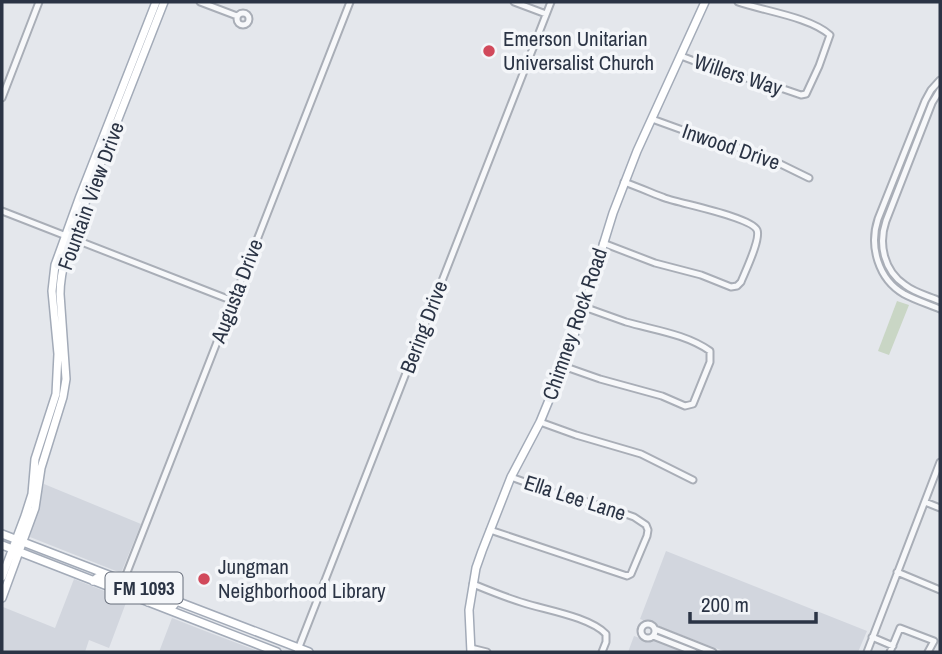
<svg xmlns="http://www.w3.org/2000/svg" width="942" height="654" viewBox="0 0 942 654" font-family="'Archivo Narrow',sans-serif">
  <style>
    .built { fill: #d2d6de }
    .green { fill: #c9d6c5 }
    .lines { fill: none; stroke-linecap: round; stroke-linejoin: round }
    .minor-casing { stroke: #a9aeb7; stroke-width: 9 }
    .major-casing { stroke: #a3abb8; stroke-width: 10 }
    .minor { stroke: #f7f8fa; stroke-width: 5 }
    .major { stroke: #fff; stroke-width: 7 }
    .poi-dot { fill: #d1495b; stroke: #f4f6f9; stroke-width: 2.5 }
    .labels { text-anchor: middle; stroke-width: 7; stroke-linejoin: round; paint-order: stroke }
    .shield { fill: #f4f6f9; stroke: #676e7b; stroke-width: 2 }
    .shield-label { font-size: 19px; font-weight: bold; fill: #2b3445 }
    .poi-label { font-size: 21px; fill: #2b3445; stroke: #f4f6f9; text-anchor: start }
    .street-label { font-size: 21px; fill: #2b3445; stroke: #f4f6f9 }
  </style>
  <rect width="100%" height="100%" fill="#e4e7ec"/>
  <path class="built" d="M44 484 141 524 121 573 30 537Z
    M666 551 867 631 858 652H726L640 619Z
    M74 579 127 600 109 648 89 640 85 652H2L3 607 55 628Z
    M172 618 205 631 261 652H159Z
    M634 636 648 641 655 640 684 652H628Z"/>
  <path class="green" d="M897 301 909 305 889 355 878 351Z"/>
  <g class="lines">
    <g class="minor-casing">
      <path id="minor" d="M200 2 237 16
        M514 2 546 14
        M237 19a6 6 0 1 1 12 0a6 6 0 1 1-12 0Z
        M681 56 726 73 766 83 801 95 806 94 819 66 830 35C810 17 764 11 738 2
        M940 80 931 90 925 101 878 219C869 246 878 279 904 294 915 300 928 304 940 309
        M940 90 932 103 886 221C878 244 884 271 905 285 915 293 929 296 940 301
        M2 98 39 2
        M652 119 699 136 762 155 809 178
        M2 211 233 301
        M603 243 655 263 701 275 731 287 737 286 741 282C745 272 761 239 757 230 751 217 682 204 665 198 652 193 638 187 624 182
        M563 366 600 379 662 396 685 406 693 404 710 362V351C686 334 654 330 626 322 612 317 598 312 584 307
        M540 422 576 435 641 454 693 480
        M925 502 940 508
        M490 530 627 576 631 574 647 536 648 530 646 525 634 517 603 506 560 495 511 477
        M897 572 940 590
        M124 580 350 2
        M473 584C490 591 507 598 524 603 546 610 590 617 606 634V642L602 652
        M641 631a7 7 0 1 1 14 0a7 7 0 1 1-14 0Z
        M655 629 713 652
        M653 636 694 652
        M872 637 893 646
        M471 648 487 652
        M297 652 551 2
        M867 652 940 462
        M890 652 900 628 934 641 928 652"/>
    </g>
    <g class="major-casing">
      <path id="major" d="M2 534 309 652
        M2 545 277 652
        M2 577 25 516 32 494 35 459 56 394 58 354 52 291 55 265 80 196 156 2
        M93 581 98 577 118 584 124 580
        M2 598 35 508 41 468 63 397 66 379 60 294C60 277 64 261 69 244L164 2
        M148 602 155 599 173 606 177 601
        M471 652 469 610 476 568 482 551 511 477 540 422 563 366 584 307 613 213 637 151 705 2"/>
    </g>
    <use href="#minor" class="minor"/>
    <use href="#major" class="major"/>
  </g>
  <g class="poi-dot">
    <circle cx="489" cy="51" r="7"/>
    <circle cx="204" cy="579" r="7"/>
  </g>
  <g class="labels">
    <rect class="shield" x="105.5" y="572.5" width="77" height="31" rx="5"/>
    <g class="shield-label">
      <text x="144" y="595">FM 1093</text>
    </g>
    <g class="poi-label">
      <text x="503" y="46">Emerson Unitarian<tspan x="503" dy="24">Universalist Church</tspan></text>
      <text x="218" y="574">Jungman<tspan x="218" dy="24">Neighborhood Library</tspan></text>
    </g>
    <g class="street-label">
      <text transform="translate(738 75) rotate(18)" y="7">Willers Way</text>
      <text transform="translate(731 147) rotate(19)" y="7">Inwood Drive</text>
      <text transform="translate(91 196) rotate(-70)" y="7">Fountain View Drive</text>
      <text transform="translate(237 291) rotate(-69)" y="7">Augusta Drive</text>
      <text transform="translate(575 324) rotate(-71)" y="7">Chimney Rock Road</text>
      <text transform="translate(424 327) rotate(-69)" y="7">Bering Drive</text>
      <text transform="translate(575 498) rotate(18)" y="7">Ella Lee Lane</text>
    </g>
  </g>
  <rect width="942" height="654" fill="none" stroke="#2b3445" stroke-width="7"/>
  <path d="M690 612v10h126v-10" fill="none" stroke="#2b3445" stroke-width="3.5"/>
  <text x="701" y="612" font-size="21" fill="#2b3445" stroke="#f4f6f9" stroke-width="5" paint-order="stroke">200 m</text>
</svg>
